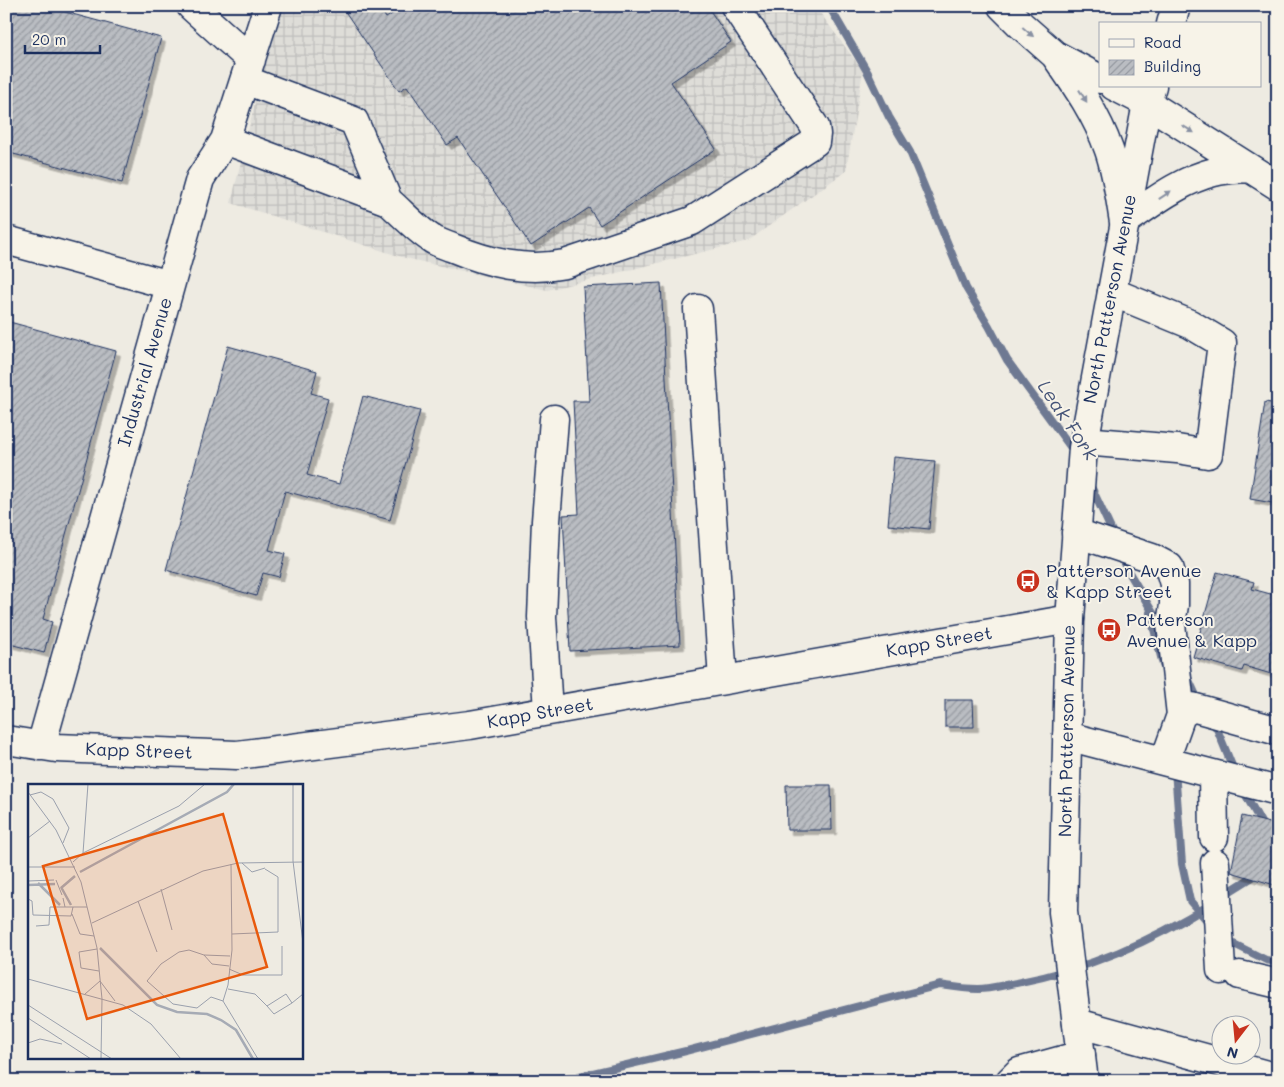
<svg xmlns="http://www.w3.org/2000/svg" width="1284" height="1087" viewBox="0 0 1284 1087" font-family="Mali,sans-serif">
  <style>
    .industrial { fill: url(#industrial-grid) }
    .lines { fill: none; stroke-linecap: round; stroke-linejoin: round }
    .stream { stroke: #6e7992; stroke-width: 8 }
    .building { fill: url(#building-hatch); stroke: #1b2f5e; filter: url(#shadow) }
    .minor-casing { stroke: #1b2f5e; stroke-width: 31 }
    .major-casing { stroke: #1b2f5e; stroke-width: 31 }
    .highway-casing { stroke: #1b2f5e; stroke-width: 31 }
    .minor { stroke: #f7f3e8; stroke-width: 28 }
    .major { stroke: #f7f3e8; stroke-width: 28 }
    .highway { stroke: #f7f3e8; stroke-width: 28 }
    .oneway { fill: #8991a3 }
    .labels { text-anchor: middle; stroke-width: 4; stroke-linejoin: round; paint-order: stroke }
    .street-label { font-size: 18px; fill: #1b2f5e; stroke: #f7f3e8 }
    .poi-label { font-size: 18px; fill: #1b2f5e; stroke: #f7f3e8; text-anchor: start }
    .water-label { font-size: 19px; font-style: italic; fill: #455478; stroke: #f7f3e8 }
    .inset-river { fill: none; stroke: #a6abb5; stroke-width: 2.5 }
    .inset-road { fill: none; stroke: #9aa0ad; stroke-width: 1 }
    .view { fill: #e8590c; fill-opacity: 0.15; stroke: #e8590c; stroke-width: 2.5 }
    .inset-edge { fill: none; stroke: #1b2f5e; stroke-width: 2.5 }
  </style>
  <defs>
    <pattern id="industrial-grid" width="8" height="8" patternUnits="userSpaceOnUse" patternTransform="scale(1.25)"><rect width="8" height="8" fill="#deddd8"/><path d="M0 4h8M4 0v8" fill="none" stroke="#bebebc"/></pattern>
    <pattern id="building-hatch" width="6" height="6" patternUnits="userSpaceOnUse" patternTransform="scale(1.25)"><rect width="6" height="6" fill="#babdc2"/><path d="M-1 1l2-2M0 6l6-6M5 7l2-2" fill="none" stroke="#969aa1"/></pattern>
    <filter id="shadow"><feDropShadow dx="4.5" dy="4.5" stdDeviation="0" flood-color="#0004"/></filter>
  </defs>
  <rect width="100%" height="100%" fill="#eeebe2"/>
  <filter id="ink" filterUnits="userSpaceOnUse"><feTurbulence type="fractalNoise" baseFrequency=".02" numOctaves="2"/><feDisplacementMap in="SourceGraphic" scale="10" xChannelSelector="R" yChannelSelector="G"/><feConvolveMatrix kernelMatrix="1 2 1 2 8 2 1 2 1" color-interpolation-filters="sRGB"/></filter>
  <g filter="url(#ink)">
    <path class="industrial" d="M278 6H815L863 71 846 171 748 241 547 290 405 258 231 203Z"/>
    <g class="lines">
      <path class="stream" d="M829 6 868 73 889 117 910 152 966 288 989 326 1007 360 1074 452
        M1089 482 1116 540
        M1122 555 1127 569 1162 628
        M1150 613 1163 665
        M1188 678 1199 702
        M1211 720 1217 729 1235 773
        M1175 770 1182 864 1190 901 1211 925
        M1243 790 1264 828
        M1222 896 1259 873
        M1226 940 1266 960 1278 962
        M559 1081 686 1051 940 985C953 987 965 989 978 989 990 989 1004 985 1016 983 1089 969 1150 942 1213 903"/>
    </g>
    <path class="building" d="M6 6H43L161 38 122 183 6 152Z
      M378 6 386 18 404 6H707L731 42 671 82 716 149 600 225 589 208 531 246 458 138 447 145 407 86 399 91 342 7Z
      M661 283 680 645 570 651 563 515 579 514 573 401H589L583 287Z
      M6 321 116 351 43 619 52 622 44 653 6 643Z
      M228 346 317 371 311 393 328 398 307 475 339 484 363 396 420 411 390 520 285 491 269 550 285 554 279 577 263 573 256 596 166 570Z
      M1265 402 1278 404V504L1250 499Z
      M894 457 935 461 929 529 888 525Z
      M1217 572 1254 582 1252 589 1278 596V676L1244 666 1242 671 1193 657Z
      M945 700H973L974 727H945Z
      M786 785H831L832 830H787Z
      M1242 816 1278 825V886L1231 872Z"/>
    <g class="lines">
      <g class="minor-casing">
        <path id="minor" d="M191 6 251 60
          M225 140 388 201 354 121 245 80
          M388 201C402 213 416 229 432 239 438 243 446 245 453 248 489 263 526 272 565 264L692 221 815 142 816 134 815 127 735 6
          M6 240 170 285
          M698 309 723 680
          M1084 441 1177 449 1208 454 1222 343 1190 324 1112 292
          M1076 533 1152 558 1169 567 1174 584V605L1171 624 1181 715
          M548 711 542 617 546 521 554 419
          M1067 736 1213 774 1214 837
          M6 740 56 748 237 755 470 725 1070 619
          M41 746 200 179 225 140 268 6
          M1165 760 1181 715 1192 707 1278 731
          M1213 774 1278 791
          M1215 863 1221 970
          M1240 975 1278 984
          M1077 1023 1278 1078
          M1010 1081 1019 1072 1081 1055"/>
      </g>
      <g class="major-casing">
        <path id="major" d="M1171 24 1176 6
          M1084 1081 1063 912 1070 619 1083 448 1147 103 1152 86"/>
      </g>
      <g class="highway-casing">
        <path id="highway" d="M1002 6 1021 25 1055 55 1100 79
          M1055 55C1076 85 1097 115 1109 150 1117 173 1120 198 1124 222 1152 203 1181 180 1214 172 1225 169 1237 169 1249 168
          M1114 86 1147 103 1278 186"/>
      </g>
      <use href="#minor" class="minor"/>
      <use href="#major" class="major"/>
      <use href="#highway" class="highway"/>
    </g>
    <defs><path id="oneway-solid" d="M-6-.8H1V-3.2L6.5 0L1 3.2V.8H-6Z" transform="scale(1.25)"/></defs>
    <g class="oneway">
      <use href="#oneway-solid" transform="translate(1028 32) rotate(41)"/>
      <use href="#oneway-solid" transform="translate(1083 96) rotate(58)"/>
      <use href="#oneway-solid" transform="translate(1188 129) rotate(32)"/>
      <use href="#oneway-solid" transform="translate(1165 195) rotate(-34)"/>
    </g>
  </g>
  <defs>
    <g id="bus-disc" transform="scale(1.25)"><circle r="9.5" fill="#c8321e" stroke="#f7f3e8"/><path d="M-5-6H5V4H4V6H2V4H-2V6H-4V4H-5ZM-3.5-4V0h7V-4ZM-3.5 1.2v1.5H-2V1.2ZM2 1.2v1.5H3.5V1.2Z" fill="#fff"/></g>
  </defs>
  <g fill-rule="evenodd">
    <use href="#bus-disc" x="1028" y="581"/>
    <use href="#bus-disc" x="1109" y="630"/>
  </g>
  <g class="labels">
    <g class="street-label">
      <text transform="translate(1110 299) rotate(-79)" y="6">North Patterson Avenue</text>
      <text transform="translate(145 372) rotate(-74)" y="6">Industrial Avenue</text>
      <text transform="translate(939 642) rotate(-10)" y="6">Kapp Street</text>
      <text transform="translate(540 713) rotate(-10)" y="6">Kapp Street</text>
      <text transform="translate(1067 731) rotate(-89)" y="6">North Patterson Avenue</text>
      <text transform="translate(139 751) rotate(2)" y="6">Kapp Street</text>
    </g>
    <g class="poi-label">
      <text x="1046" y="577">Patterson Avenue<tspan x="1046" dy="21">&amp; Kapp Street</tspan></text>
      <text x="1126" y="626">Patterson<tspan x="1126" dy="21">Avenue &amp; Kapp</tspan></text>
    </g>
    <g class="water-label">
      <text transform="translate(1068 420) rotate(56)" y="7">Leak Fork</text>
    </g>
  </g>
  <g transform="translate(28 784)">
    <rect width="275" height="275" fill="#eeebe2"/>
    <path class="inset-river" d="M52 88 199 8 206 0M10 99 32 121M0 101 27 100M33 103 43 121M33 104 47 92M72 164 129 221 149 228 179 230 193 236 208 246 225 275"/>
    <path class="inset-road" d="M265 0V77L275 159M0 8 28 46 53 98 69 164 74 215 73 275M2 11 13 8 25 15 41 44 35 59M0 54 22 37M55 69 151 22 177 0M45 78 55 69 60 0M214 79 224 88 237 84M0 83H47M28 96 34 111M0 97 26 96M133 105 144 146M35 114 37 123H59M0 115 4 117 5 131 43 132 45 123M110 117 129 168M44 130 52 150 66 152M64 139 175 87 210 79 275 78M8 142 21 141 22 123H37M204 150 250 148V93L237 85M69 165 51 168 53 184 71 187M176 171 161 166 151 168 133 180 119 197 145 220 169 224 183 213 195 217 230 275M201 182 184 180 176 171 202 172M201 185 215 191H254V162M0 195 95 221 123 240 153 275M200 205 227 210 239 222M57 210 72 197 87 217M195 217 200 201 204 166 203 80M264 219 258 210 239 222 246 230 264 219 275 210M0 221 84 275M0 234 63 275M0 259 12 255 34 260"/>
    <path class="view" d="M195 30 239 183 59 235 15 82Z"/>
    <rect width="275" height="275" class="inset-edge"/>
  </g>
  <rect width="1284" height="1087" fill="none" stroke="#f7f3e8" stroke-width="25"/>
  <rect x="12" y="12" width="1259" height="1062" fill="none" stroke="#1b2f5e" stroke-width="2" filter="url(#ink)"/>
  <rect x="1099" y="22" width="162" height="65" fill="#f7f3e8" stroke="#9fa5b1"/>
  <rect x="1109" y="39" width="25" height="8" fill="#f7f3e8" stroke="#9fa5b1"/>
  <text x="1144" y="48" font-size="15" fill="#1b2f5e">Road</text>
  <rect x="1109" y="60" width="25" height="15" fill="url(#building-hatch)" stroke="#9fa5b1"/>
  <text x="1144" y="72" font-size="15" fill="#1b2f5e">Building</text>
  <g transform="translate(1236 1040) rotate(196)"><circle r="24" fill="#f7f3e8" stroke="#9fa5b1"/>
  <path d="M0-4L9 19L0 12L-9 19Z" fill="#c8321e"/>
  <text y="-8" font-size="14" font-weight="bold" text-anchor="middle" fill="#1b2f5e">N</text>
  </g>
  <path d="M25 45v8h75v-8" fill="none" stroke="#1b2f5e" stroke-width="2.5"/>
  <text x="32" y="45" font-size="15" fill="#1b2f5e" stroke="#f7f3e8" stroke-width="4" paint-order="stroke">20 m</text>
</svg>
